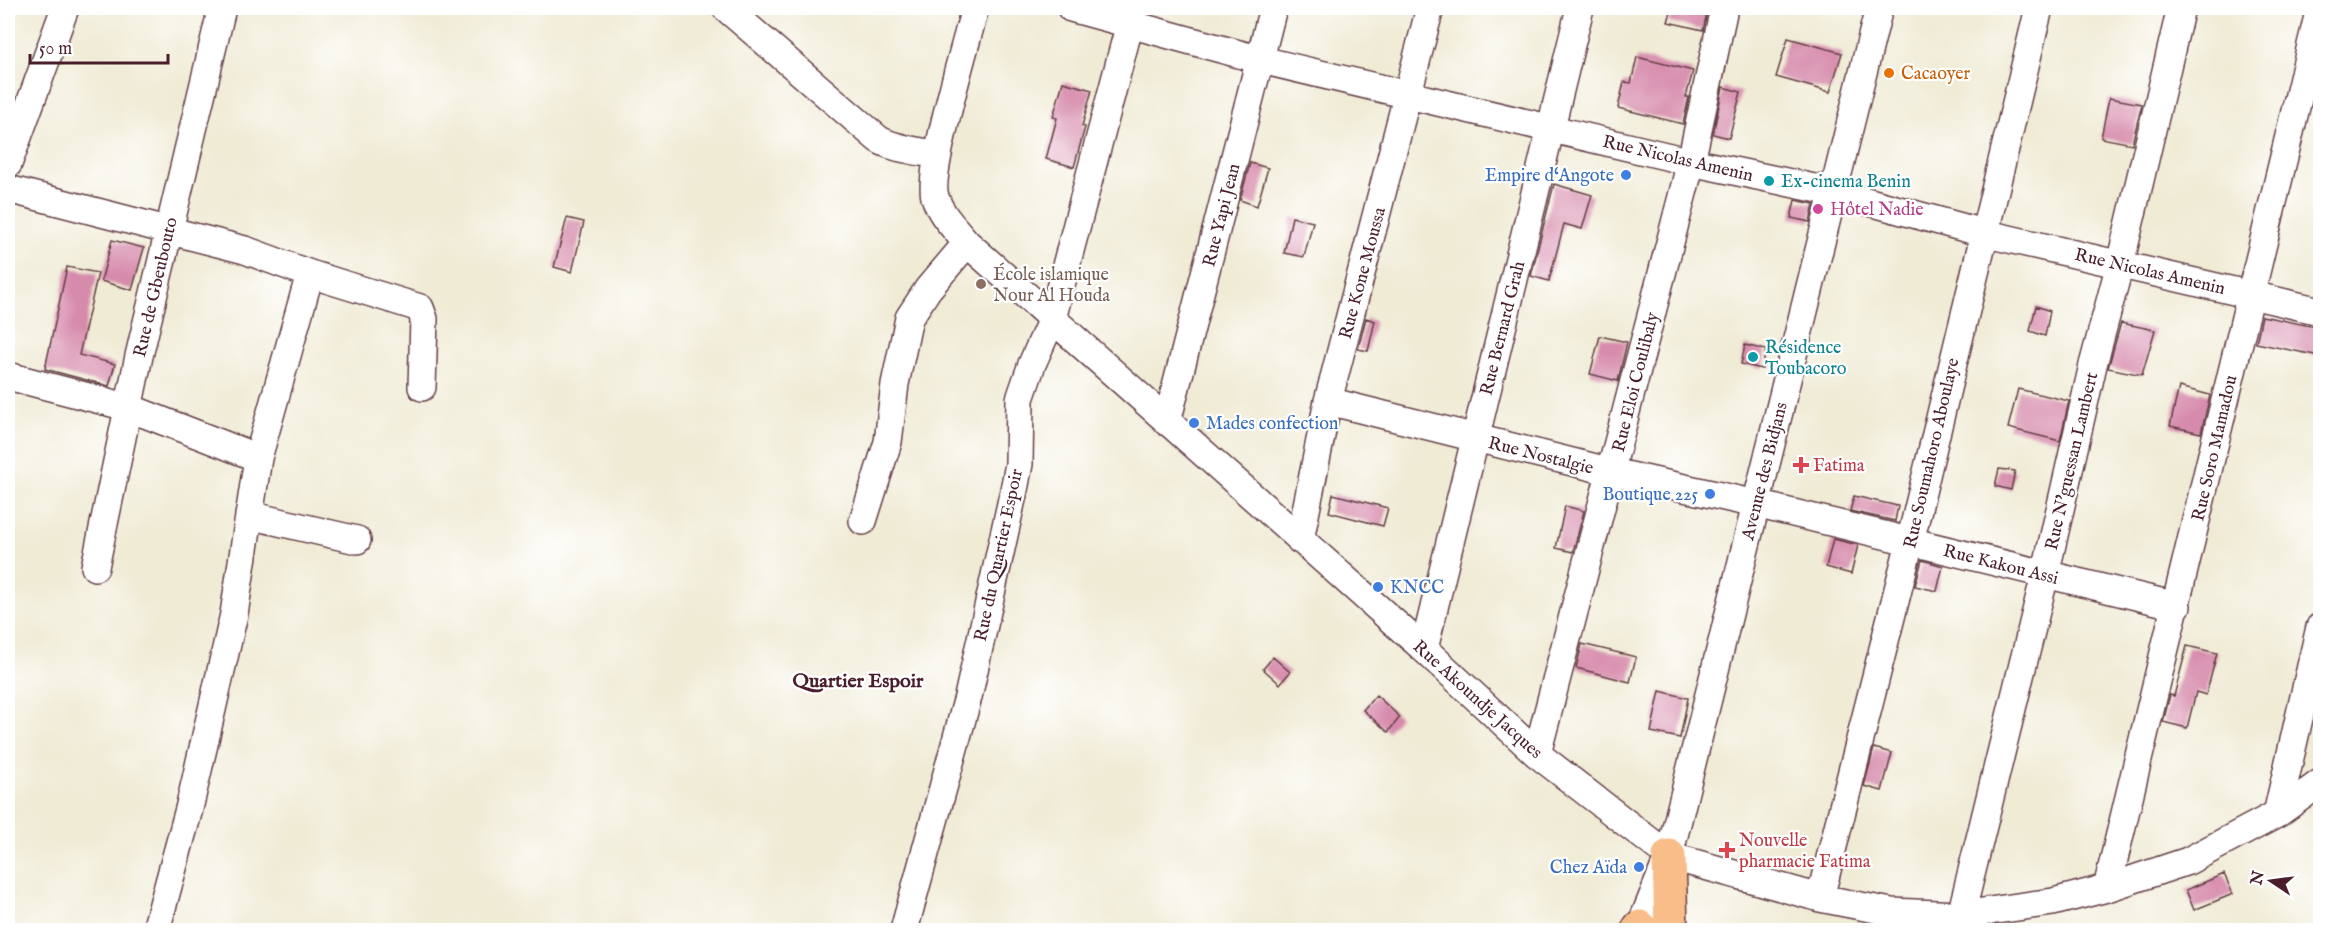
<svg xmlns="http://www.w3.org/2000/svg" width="2328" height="938" viewBox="0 0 2328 938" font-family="'IM FELL English',serif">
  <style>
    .building { fill: #d78bac }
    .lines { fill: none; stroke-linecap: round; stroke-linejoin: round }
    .minor-casing { stroke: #633e44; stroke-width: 30 }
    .major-casing { stroke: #633e44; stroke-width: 36 }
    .minor { stroke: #fff; stroke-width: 27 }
    .major { stroke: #f8bd88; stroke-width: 33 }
    .food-dot { fill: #e8710a; stroke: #fff; stroke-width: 2 }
    .shop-dot { fill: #3f7fe0; stroke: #fff; stroke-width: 2 }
    .culture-dot { fill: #0f9aa8; stroke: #fff; stroke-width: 2 }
    .hotel-dot { fill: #d1479c; stroke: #fff; stroke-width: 2 }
    .education-dot { fill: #8d6e63; stroke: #fff; stroke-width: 2 }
    .health-dot { fill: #e0444e; stroke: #fff; stroke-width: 2 }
    .labels { text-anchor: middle; stroke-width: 4.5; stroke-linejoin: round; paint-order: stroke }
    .food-label { font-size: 18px; fill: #c56008; stroke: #fff; text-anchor: start }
    .street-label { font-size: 18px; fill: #4a1f2b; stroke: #fff }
    .shop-label { font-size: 18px; fill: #366cbe; stroke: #fff; text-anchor: end }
    .culture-label { font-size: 18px; fill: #0d838f; stroke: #fff; text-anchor: start }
    .hotel-label { font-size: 18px; fill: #b23c85; stroke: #fff; text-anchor: start }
    .education-label { font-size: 18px; fill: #785e54; stroke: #fff; text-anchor: start }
    .health-label { font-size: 18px; fill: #be3a42; stroke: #fff; text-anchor: start }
    .neighbourhood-label { font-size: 20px; font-weight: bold; fill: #4a1f2b; stroke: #fff }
  </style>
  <rect width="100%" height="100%" fill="#fff"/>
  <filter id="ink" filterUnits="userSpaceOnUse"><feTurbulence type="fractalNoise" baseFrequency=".0167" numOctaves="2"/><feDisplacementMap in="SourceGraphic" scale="12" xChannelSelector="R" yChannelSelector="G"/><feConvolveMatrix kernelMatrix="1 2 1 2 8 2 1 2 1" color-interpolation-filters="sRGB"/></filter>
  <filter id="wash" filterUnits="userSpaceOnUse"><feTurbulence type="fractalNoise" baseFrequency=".008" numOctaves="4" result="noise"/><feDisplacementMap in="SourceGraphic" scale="24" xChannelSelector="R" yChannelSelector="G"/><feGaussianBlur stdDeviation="1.35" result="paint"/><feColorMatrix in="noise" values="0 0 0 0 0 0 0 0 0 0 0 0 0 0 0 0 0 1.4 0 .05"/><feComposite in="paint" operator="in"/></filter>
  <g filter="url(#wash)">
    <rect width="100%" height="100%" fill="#f0ebd5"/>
    <g id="blocks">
      <path class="building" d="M1672 8H1708L1703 30 1668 22Z
        M1788 38 1842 53 1830 92 1776 77Z
        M1637 57 1693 71 1686 97H1689L1683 124 1618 108 1624 82 1631 83Z
        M1063 82 1092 90 1082 126 1085 127 1074 167 1046 159 1057 118 1053 117Z
        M1723 87 1741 92 1729 138 1713 134Z
        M2109 98 2142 104 2132 144 2101 138Z
        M1250 163 1268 168 1257 206 1240 200Z
        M1554 184 1592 195 1582 229 1564 224 1549 281 1531 276Z
        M1795 200 1814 204 1810 222 1791 218Z
        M1292 217 1313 222 1304 257 1284 253Z
        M567 218 584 222 572 272 554 267Z
        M112 240 144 248 132 290 101 281Z
        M67 267 98 273 79 355 115 364 109 386 45 369Z
        M2036 306 2050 311 2045 336 2030 331Z
        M2262 316 2320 328V356L2256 343Z
        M1366 318 1375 321 1368 351 1358 349Z
        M2121 323 2155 330 2142 375 2108 368Z
        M1600 336 1627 342 1618 381 1590 374Z
        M1745 345 1766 350 1762 369 1741 364Z
        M2179 387 2210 395 2201 433 2170 426Z
        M2018 389 2069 401 2060 441 2008 428Z
        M1999 469 2015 471 2011 490 1995 486Z
        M1333 494 1388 508 1383 526 1329 512Z
        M1854 496 1898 506 1895 521 1850 511Z
        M1565 506 1584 511 1573 552 1556 548Z
        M1833 539 1858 545 1851 574 1826 567Z
        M1922 560 1943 566 1937 591 1915 586Z
        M1582 644 1636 657 1630 682 1576 668Z
        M2187 646 2217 653 2206 695 2196 692 2187 728 2163 722 2170 695 2174 696Z
        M1273 657 1290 672 1280 684 1263 669Z
        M1660 691 1688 698 1680 738 1651 732Z
        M1376 695 1400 717 1388 732 1363 710Z
        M1874 748 1892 753 1882 791 1864 786Z
        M2224 874 2233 894 2194 910 2186 890Z"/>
    </g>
  </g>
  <g filter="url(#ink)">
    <use href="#blocks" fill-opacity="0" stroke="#633e44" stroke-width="1.5"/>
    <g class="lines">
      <g class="minor-casing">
        <path id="minor" d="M726 8 878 139C893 149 920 151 938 155
          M975 8C967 41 927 172 935 197 941 216 955 228 967 243L1424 649 1537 754 1669 856 1820 898 1891 912 1961 915 2053 902 2107 888 2188 861 2277 814 2320 783
          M1071 8 1261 60 1691 162 1833 192 1983 233 2320 311
          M8 164 65 8
          M8 189 245 250 310 274 420 308 424 319 422 387
          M8 376 127 407 258 458
          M1328 401 1612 472 1756 504 2177 606
          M1167 422 1273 8
          M249 515 357 540
          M863 521 888 442 895 384 909 318 928 289 967 243
          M1300 540 1328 401 1430 8
          M95 567 139 356 222 8
          M1424 649 1580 8
          M1537 754 1691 162 1724 8
          M2277 814 2320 627
          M2107 888 2320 8
          M1820 898 1910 542 2039 8
          M1961 915 2045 575 2093 365 2120 264 2181 8
          M156 930 189 809 234 614 258 458 310 274
          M904 930 968 697 1014 490 1019 464 1020 399 1032 364 1052 319 1134 8
          M1639 930 1669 856 1879 8"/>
      </g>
      <g class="major-casing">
        <path id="major" d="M1669 856 1671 930
          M1638 930 1640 927"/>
      </g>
      <use href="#minor" class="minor"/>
      <use href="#major" class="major"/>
    </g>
  </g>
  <circle class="food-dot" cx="1889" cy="73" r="6"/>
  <g class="shop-dot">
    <circle cx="1626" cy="175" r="6"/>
    <circle cx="1194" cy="423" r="6"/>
    <circle cx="1710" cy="494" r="6"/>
    <circle cx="1378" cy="587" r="6"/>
    <circle cx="1639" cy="867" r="6"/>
  </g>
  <g class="culture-dot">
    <circle cx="1769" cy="181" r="6"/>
    <circle cx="1753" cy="357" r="6"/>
  </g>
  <circle class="hotel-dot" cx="1818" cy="209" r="6"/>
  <circle class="education-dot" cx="981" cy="284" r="6"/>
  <g class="health-dot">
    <path d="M1798 456h6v6h6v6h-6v6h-6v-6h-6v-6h6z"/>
    <path d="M1724 841h6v6h6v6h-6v6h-6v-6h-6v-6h6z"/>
  </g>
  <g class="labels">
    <g class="food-label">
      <text x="1901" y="79">Cacaoyer</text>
    </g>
    <g class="street-label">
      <text transform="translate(1678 158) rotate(13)" y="6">Rue Nicolas Amenin</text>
      <text transform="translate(1221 215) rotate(-76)" y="6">Rue Yapi Jean</text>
      <text transform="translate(2150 271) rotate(13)" y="6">Rue Nicolas Amenin</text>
      <text transform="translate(1362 273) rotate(-75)" y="6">Rue Kone Moussa</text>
      <text transform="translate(155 287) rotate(-77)" y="6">Rue de Gbeubouto</text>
      <text transform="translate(1502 328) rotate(-76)" y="6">Rue Bernard Grah</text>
      <text transform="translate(1635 382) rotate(-76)" y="6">Rue Eloi Coulibaly</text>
      <text transform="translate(2214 448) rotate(-77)" y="6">Rue Soro Mamadou</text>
      <text transform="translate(1931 453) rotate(-77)" y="6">Rue Soumahoro Aboulaye</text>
      <text transform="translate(1541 455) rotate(14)" y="6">Rue Nostalgie</text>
      <text transform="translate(2071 461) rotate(-77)" y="6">Rue N'guessan Lambert</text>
      <text transform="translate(1764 471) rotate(-76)" y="6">Avenue des Bidjans</text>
      <text transform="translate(998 555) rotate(-78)" y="6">Rue du Quartier Espoir</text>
      <text transform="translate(2001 564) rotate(14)" y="6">Rue Kakou Assi</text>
      <text transform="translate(1478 699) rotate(42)" y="6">Rue Akoundje Jacques</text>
    </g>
    <g class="shop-label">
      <text x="1614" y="181">Empire d‘Angote</text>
      <text x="1206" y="429" text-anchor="start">Mades confection</text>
      <text x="1698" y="500">Boutique 225</text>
      <text x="1390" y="593" text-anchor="start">KNCC</text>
      <text x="1627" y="873">Chez Aïda</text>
    </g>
    <g class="culture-label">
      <text x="1781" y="187">Ex-cinema Benin</text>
      <text x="1765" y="353">Résidence<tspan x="1765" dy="21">Toubacoro</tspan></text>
    </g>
    <g class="hotel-label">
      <text x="1830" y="215">Hôtel Nadie</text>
    </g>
    <g class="education-label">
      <text x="993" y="280">École islamique<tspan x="993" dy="21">Nour Al Houda</tspan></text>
    </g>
    <g class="health-label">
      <text x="1813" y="471">Fatima</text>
      <text x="1739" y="846">Nouvelle<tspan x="1739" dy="21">pharmacie Fatima</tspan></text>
    </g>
    <g class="neighbourhood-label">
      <text x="858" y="687">Quartier Espoir</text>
    </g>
  </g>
  <rect width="2328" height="938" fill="none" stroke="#fff" stroke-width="30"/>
  <g transform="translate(2271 881) rotate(283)" stroke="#ffffff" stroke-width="4.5" paint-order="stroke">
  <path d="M0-4.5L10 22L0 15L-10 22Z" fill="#4a1f2b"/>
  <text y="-9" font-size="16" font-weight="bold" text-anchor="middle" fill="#4a1f2b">N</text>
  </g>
  <path d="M30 54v9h138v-9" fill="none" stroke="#4a1f2b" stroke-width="3"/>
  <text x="39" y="54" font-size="18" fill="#4a1f2b" stroke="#ffffff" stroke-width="4.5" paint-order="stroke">50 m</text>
</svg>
